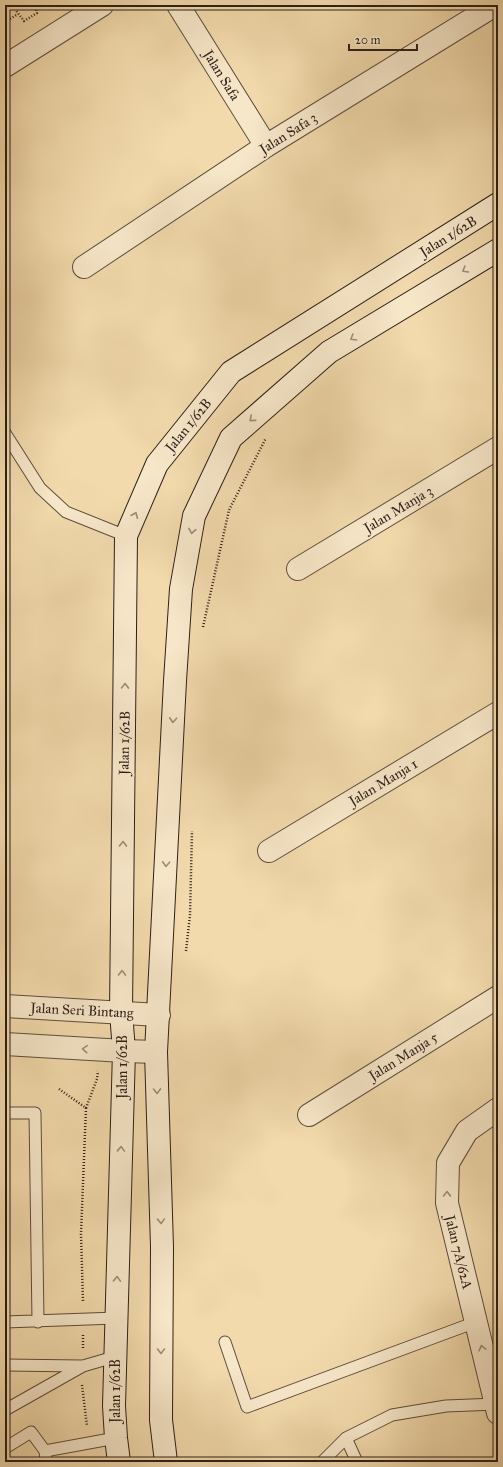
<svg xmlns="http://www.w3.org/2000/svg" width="503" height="1467" viewBox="0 0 503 1467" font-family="'IM FELL Great Primer',serif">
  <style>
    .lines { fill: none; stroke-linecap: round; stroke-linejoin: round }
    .service-casing { stroke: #5e4d3d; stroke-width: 13 }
    .minor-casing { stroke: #5e4d3d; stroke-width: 24 }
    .tertiary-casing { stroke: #5e4d3d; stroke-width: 24 }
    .secondary-casing { stroke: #2d1e18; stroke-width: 24 }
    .path { stroke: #2d1e18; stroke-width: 2.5; stroke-dasharray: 1 2; stroke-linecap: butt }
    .service { stroke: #f7e7c9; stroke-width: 11 }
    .minor { stroke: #f7e7c9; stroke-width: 22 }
    .tertiary { stroke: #f7e7c9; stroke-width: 22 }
    .secondary { stroke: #f7e7c9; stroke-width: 22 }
    .oneway { stroke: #9c8d79 }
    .labels { text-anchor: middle; stroke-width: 4; stroke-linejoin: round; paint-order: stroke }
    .street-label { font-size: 14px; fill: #2d1e18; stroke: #f7e7c9 }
  </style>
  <rect width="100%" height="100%" fill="#f2daac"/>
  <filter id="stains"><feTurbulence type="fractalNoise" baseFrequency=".005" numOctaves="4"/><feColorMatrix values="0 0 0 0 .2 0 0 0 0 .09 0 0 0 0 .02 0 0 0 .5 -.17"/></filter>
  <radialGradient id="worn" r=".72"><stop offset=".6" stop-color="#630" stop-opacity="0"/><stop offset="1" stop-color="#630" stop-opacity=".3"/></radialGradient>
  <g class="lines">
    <g class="service-casing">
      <path id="service" d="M5 433 40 488 66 512 126 536
        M5 1113H35L38 1322
        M5 1322 116 1318
        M225 1342 247 1407 476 1322
        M5 1365 82 1366
        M5 1410 83 1366 114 1357
        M346 1438 357 1462
        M5 1448 31 1432 45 1451 46 1462
        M45 1451 116 1438
        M322 1462 346 1438 392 1415 446 1406 496 1404"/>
    </g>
    <g class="minor-casing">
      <path id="minor" d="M178 5 266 146
        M5 66 102 5
        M84 267 266 146 495 5
        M298 569 498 448
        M269 851 498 713
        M498 1109 467 1131 448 1163 447 1203 498 1413
        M309 1115 498 997"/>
    </g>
    <g class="tertiary-casing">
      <path id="tertiary" d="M5 1006 159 1015
        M5 1044 124 1051 156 1052"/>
    </g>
    <g class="secondary-casing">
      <path id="secondary" d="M119 1462 116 1438 114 1406 124 1051 121 1012 126 536 157 464 231 372 498 204
        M166 1462 161 1420 162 1247 156 1052 175 681 181 589 194 516 231 438 329 352 498 250"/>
    </g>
    <path class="path" d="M18 5 14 8 24 21 37 13 35 5
      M5 22 18 14
      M203 627 229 510 266 438
      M186 951 190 915 192 831
      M59 1089 86 1108 81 1234 83 1302
      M86 1108 97 1079 98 1071
      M83 1348V1335
      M82 1385 87 1426"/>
    <use href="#service" class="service"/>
    <use href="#minor" class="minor"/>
    <use href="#tertiary" class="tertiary"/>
    <use href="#secondary" class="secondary"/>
  </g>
  <defs><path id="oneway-chevron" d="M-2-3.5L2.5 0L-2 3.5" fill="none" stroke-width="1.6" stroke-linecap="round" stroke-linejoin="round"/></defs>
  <g class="oneway">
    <use href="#oneway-chevron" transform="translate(465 270) rotate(149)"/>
    <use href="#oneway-chevron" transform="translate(353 338) rotate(149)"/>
    <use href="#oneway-chevron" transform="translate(252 419) rotate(139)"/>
    <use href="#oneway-chevron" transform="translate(135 515) rotate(-67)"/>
    <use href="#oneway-chevron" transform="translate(192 531) rotate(100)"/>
    <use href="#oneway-chevron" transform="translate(125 686) rotate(-89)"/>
    <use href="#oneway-chevron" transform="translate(173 720) rotate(93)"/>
    <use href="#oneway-chevron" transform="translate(123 844) rotate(-89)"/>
    <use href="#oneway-chevron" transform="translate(166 864) rotate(93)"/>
    <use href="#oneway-chevron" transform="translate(122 973) rotate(-89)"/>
    <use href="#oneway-chevron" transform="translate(85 1049) rotate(-176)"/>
    <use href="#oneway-chevron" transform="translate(157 1091) rotate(89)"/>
    <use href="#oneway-chevron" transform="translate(121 1149) rotate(-88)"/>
    <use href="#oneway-chevron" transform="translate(447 1194) rotate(-89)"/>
    <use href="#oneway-chevron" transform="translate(161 1221) rotate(88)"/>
    <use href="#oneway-chevron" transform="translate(117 1279) rotate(-88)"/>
    <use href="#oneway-chevron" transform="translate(482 1348) rotate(-104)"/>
    <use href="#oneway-chevron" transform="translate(161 1351) rotate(90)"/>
  </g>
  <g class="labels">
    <g class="street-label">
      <text transform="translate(222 75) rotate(58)" y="5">Jalan Safa</text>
      <text transform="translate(288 133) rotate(-32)" y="5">Jalan Safa 3</text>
      <text transform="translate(448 236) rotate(-32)" y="5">Jalan 1/62B</text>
      <text transform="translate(188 425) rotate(-51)" y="5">Jalan 1/62B</text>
      <text transform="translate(398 509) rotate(-31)" y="5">Jalan Manja 3</text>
      <text transform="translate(124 743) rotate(-89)" y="5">Jalan 1/62B</text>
      <text transform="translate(383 782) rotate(-31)" y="5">Jalan Manja 1</text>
      <text transform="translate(82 1010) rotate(3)" y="5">Jalan Seri Bintang</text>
      <text transform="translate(403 1056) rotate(-32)" y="5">Jalan Manja 5</text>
      <text transform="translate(122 1067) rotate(-90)" y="5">Jalan 1/62B</text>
      <text transform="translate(459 1252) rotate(76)" y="5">Jalan 7A/62A</text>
      <text transform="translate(115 1391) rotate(-90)" y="5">Jalan 1/62B</text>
    </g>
  </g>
  <rect width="503" height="1467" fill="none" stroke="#f2daac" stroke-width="20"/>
  <rect x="6" y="6" width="491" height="1455" fill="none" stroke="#2d1e18" stroke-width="2"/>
  <rect x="10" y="10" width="483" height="1447" fill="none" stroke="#2d1e18"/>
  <path d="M349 44v6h68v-6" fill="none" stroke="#2d1e18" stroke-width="2"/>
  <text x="355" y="44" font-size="12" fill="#2d1e18" stroke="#f7e7c9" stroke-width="3" paint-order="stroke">20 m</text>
  <rect width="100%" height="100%" filter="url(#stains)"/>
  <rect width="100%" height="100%" fill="url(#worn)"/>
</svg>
